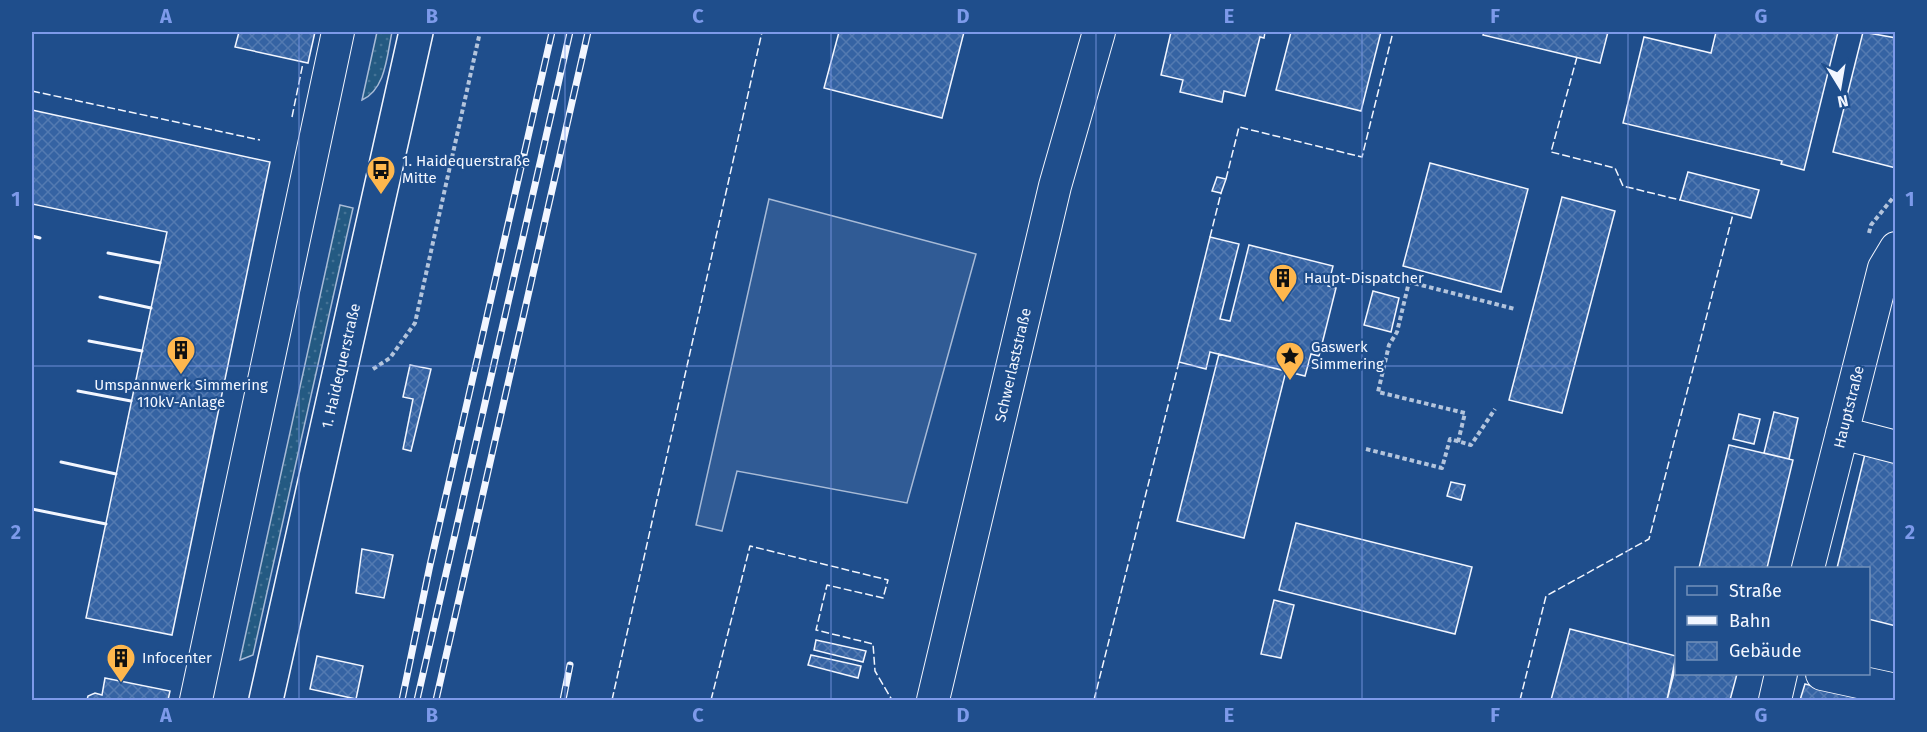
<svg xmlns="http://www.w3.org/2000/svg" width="1927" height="732" viewBox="0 0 1927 732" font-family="'Fira Sans',sans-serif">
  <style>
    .grass { fill: url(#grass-dots); stroke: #a8bbd7; stroke-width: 1.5 }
    .parking { fill: #305b95; stroke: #a8bbd7; stroke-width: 1.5 }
    .building { fill: url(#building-cross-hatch); stroke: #f2f6ff; stroke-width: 1.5 }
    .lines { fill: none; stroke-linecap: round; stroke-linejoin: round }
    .minor-casing { stroke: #f2f6ff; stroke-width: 34 }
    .major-casing { stroke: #f2f6ff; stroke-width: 36 }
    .path { stroke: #b3c4dc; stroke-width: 4; stroke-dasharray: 4.5 3; stroke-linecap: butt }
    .minor { stroke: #1f4e8c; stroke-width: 32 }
    .major { stroke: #1f4e8c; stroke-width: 33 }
    .rail-casing { stroke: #f2f6ff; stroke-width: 7 }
    .rail { stroke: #1f4e8c; stroke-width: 4.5; stroke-dasharray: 14; stroke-linecap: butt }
    .fence { stroke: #f2f6ff; stroke-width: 1.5; stroke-dasharray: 8 3; stroke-linecap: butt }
    .wall { stroke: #f2f6ff; stroke-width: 3 }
    .grid { fill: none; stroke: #7d9aea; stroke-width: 1.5; stroke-opacity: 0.55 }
    .labels { text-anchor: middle; stroke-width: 4.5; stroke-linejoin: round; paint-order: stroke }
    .poi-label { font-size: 15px; fill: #f2f6ff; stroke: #1f4e8c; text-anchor: start }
    .street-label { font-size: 15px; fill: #f2f6ff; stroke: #1f4e8c }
    .neatline { fill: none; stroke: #7d9aea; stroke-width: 2 }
    .grid-label { font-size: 20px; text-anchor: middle; font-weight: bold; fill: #7d9aea }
  </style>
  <defs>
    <pattern id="grass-dots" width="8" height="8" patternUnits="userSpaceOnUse" patternTransform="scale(1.5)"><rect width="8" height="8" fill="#245a82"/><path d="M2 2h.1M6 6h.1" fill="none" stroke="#447295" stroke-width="1.8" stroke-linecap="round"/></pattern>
    <pattern id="building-cross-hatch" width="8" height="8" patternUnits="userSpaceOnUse" patternTransform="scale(1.5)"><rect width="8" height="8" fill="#3563a3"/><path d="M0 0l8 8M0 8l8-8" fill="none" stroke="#537ab1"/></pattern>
  </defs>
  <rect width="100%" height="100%" fill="#1f4e8c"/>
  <path class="grass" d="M377 32H392C387 55 386 89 362 100Z
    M340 205 353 208 253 655 240 660Z"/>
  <path class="parking" d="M769 199 976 254 907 503 737 471 722 531 696 525Z"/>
  <path class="building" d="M239 32H315L308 63 235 47Z
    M839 32H964L942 118 824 88Z
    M1171 32H1265L1264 38 1260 37 1245 96 1224 91 1222 102 1180 92 1183 80 1161 75Z
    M1291 32H1381L1361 111 1276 90Z
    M1484 32H1608L1600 63 1483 35Z
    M1716 32H1838L1804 170 1781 164 1782 161 1623 123 1644 37 1711 53Z
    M1863 32 1896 38V168L1833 152Z
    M32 110 270 162 172 635 86 618 167 232 32 204Z
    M1430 163 1528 189 1501 292 1403 266Z
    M1688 172 1759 190 1751 218 1680 200Z
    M1217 177 1226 179 1221 193 1212 191Z
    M1562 197 1615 211 1562 413 1509 400Z
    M1210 237 1239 244 1220 319 1230 321 1249 245 1333 266 1328 286 1336 288 1319 356 1311 354 1305 376 1210 352 1206 369 1179 362Z
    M1373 291 1399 298 1391 332 1364 325Z
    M1219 354 1286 371 1244 538 1177 521Z
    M410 365 431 369 411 451 403 449 413 399 403 397Z
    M1774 412 1798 418 1789 459 1764 453Z
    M1739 414 1760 419 1754 444 1733 439Z
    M1729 445 1793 460 1767 568H1699Z
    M1865 454 1896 462V626L1868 619V568H1837Z
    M1451 482 1465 485 1461 500 1447 496Z
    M1296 523 1472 567 1455 634 1279 590Z
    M362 549 393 555 384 598 356 593Z
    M1274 600 1294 605 1281 658 1261 654Z
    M1570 629 1676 656 1667 700H1551Z
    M816 640 866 651 863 662 814 650Z
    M811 655 861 666 858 678 808 665Z
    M317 656 363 666 356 699 310 689Z
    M1676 665V674H1737L1730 700H1667Z
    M105 678 170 691 168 700H87L88 696 95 693 102 695Z
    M1805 684 1871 700H1800Z"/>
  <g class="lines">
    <g class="minor-casing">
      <path id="minor" d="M1842 433 1896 447
        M1808 568 1884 268 1896 248
        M1822 674 1896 690
        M196 700 338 32
        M933 700 1055 186 1099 32
        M1775 700 1781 674"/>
    </g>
    <g class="major-casing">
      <path id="major" d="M266 700 416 32"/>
    </g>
    <path class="path" d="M1869 233 1871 225 1896 194
      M373 369 390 358 415 323 480 32
      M1458 442 1465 413 1378 392 1389 345 1397 332 1409 282 1515 309
      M1366 449 1442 468 1450 439 1471 445 1495 409"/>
    <use href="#minor" class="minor"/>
    <use href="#major" class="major"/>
    <g class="rail-casing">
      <path id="rail" d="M402 700 430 565 552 32
        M417 700 570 32
        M436 700 588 32
        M563 700 570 665"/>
    </g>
    <use href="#rail" class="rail"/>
    <path class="fence" d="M1577 57 1551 152 1615 168 1623 186 1680 200
      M32 91 260 140
      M292 117 303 63
      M1226 179 1239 127 1362 157 1393 32
      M1210 237 1221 193
      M612 700 762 32
      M711 700 750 546 888 580 883 598 827 585 816 630 873 644 875 671 892 700
      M1094 700 1179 362
      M1520 700 1546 596 1649 539 1733 214"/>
    <path class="wall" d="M32 236 40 238
      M108 253 160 263
      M100 297 151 308
      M89 341 142 351
      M78 391 131 401
      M61 462 116 474
      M32 509 106 524"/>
  </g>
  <path class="grid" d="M299 32V700M565 32V700M831 32V700M1096 32V700M1362 32V700M1628 32V700M32 366H1896"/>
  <defs>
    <g id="bus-pin" transform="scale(1.5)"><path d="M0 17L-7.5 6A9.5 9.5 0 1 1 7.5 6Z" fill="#ffb74d" stroke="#1f4e8c"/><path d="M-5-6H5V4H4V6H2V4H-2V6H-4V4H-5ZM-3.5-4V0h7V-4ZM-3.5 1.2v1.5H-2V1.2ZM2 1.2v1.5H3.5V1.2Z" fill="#111"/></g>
    <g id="building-pin" transform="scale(1.5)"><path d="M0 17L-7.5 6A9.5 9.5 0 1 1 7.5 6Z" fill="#ffb74d" stroke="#1f4e8c"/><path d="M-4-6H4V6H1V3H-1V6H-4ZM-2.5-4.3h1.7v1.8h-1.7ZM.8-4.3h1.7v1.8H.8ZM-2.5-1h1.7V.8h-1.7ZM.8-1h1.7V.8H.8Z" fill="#111"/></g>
    <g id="sight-pin" transform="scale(1.5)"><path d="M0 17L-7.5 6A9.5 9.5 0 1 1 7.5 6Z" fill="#ffb74d" stroke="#1f4e8c"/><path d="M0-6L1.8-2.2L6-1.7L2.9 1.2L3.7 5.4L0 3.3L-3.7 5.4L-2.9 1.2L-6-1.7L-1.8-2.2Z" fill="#111"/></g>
  </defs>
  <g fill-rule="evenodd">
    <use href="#bus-pin" x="381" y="170"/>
    <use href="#building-pin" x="1283" y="278"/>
    <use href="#building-pin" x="181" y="350"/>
    <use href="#sight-pin" x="1290" y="356"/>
    <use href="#building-pin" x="121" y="658"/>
  </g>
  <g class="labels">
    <g class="poi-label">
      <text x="402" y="166">1. Haidequerstraße<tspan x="402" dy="17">Mitte</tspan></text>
      <text x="1304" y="283">Haupt-Dispatcher</text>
      <text x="1311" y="352">Gaswerk<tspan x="1311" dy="17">Simmering</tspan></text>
      <text x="181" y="390" text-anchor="middle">Umspannwerk Simmering<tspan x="181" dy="17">110kV-Anlage</tspan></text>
      <text x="142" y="663">Infocenter</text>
    </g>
    <g class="street-label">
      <text transform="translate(1013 365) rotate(-77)" y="5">Schwerlaststraße</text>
      <text transform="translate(341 366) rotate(-77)" y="5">1. Haidequerstraße</text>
      <text transform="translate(1849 407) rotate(-76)" y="5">Hauptstraße</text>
    </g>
  </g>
  <rect width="1927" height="732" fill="none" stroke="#1f4e8c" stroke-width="66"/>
  <rect x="1675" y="567" width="195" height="108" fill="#1f4e8c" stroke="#7391ba" stroke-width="1.5"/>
  <rect x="1687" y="586" width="30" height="9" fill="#1f4e8c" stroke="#7391ba" stroke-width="1.5"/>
  <text x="1729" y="597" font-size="18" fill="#f2f6ff">Straße</text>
  <rect x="1687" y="616" width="30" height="9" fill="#f2f6ff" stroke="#7391ba" stroke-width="1.5"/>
  <text x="1729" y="627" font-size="18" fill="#f2f6ff">Bahn</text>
  <rect x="1687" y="642" width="30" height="18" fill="url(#building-cross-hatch)" stroke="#7391ba" stroke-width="1.5"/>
  <text x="1729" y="657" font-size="18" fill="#f2f6ff">Gebäude</text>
  <g transform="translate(1840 87) rotate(169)" stroke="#1f4e8c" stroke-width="4.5" paint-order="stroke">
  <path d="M0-4.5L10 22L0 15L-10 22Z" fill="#f2f6ff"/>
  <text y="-9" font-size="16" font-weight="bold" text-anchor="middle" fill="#f2f6ff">N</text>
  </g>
  <rect x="33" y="33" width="1861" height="666" class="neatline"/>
  <g class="grid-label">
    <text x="166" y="23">A</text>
    <text x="432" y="23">B</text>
    <text x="698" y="23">C</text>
    <text x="963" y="23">D</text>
    <text x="1229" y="23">E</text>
    <text x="1495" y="23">F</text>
    <text x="1761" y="23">G</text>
    <text x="16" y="206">1</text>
    <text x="1910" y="206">1</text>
    <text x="16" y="539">2</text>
    <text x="1910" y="539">2</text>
    <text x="166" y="722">A</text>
    <text x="432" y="722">B</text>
    <text x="698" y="722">C</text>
    <text x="963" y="722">D</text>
    <text x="1229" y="722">E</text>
    <text x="1495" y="722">F</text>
    <text x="1761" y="722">G</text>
  </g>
</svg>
